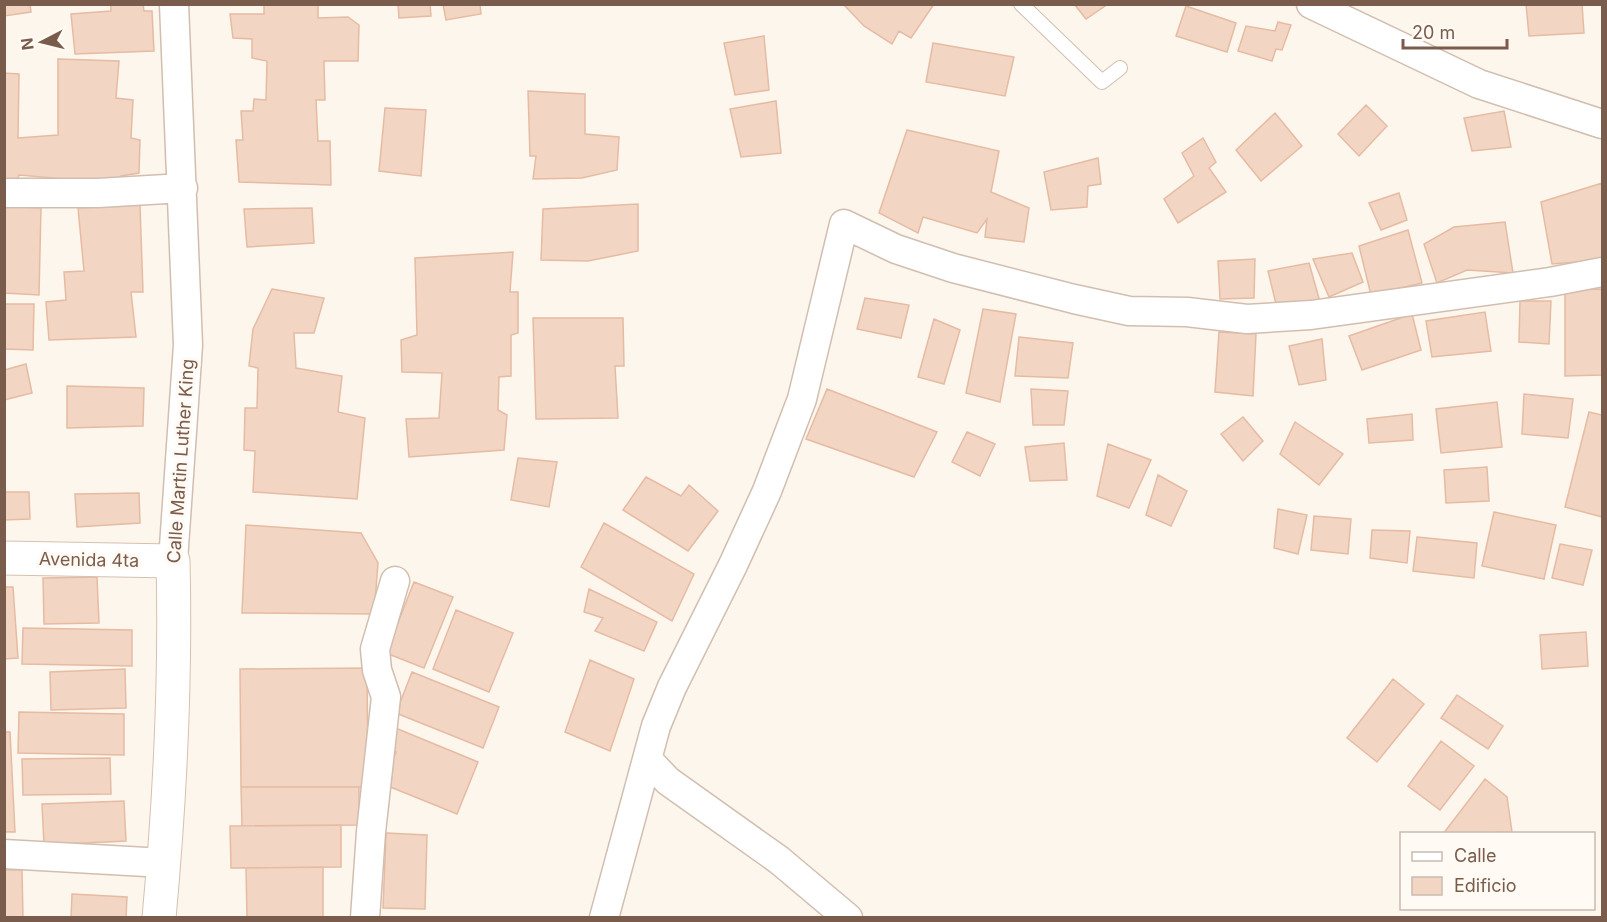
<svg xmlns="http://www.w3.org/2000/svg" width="1607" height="922" viewBox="0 0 1607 922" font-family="Inter,sans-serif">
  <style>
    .building { fill: #f3d5c3; stroke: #e6bba3; stroke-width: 1.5 }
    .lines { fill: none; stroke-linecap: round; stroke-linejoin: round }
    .lane-casing { stroke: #d1beb0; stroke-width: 16 }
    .street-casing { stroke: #d1beb0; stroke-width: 31 }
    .secondary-casing { stroke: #d6c0b0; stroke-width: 35 }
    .lane { stroke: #fff; stroke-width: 14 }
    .street { stroke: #fff; stroke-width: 28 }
    .secondary { stroke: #fff; stroke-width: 33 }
    .labels { text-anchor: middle; stroke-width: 6; stroke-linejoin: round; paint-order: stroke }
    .street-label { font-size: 18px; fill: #7a5c4d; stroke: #fffaf3 }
  </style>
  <rect width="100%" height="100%" fill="#fdf6ec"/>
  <path class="building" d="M4 4H30L31 12 4 16Z
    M111 4H143L144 11H152L154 51 75 54 71 14 111 11Z
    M264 4H318V18L348 17 359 25 358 61H324L325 100H316L318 141H330L331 185 239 182 236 140H243L241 111H253L254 99 266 100 267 61 252 58V39L233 38 230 14H264Z
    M398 4H430L431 16 399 18Z
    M443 4H480L481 14 446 20Z
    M934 4 911 38 899 31 892 44 864 26 844 5Z
    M1074 4H1108L1086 19Z
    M1526 4H1582L1584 33 1529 36Z
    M1186 6 1236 23 1227 52 1176 36Z
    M1278 22 1291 25 1282 50 1276 49 1272 61 1238 51 1246 26 1275 31Z
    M764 36 769 90 735 95 724 43Z
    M933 43 1014 57 1005 96 926 82Z
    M58 59 119 61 116 98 133 100 131 138 140 140 139 173 121 176V184L19 175 17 181 4 179V73L19 74 18 138 58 135Z
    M528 91 585 94V134L619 137 617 170 582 178 533 179 536 156H530Z
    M776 101 781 153 741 157 730 109Z
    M1366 105 1387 126 1359 156 1338 134Z
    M385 108 426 110 421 176 379 171Z
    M1504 111 1511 147 1472 151 1464 118Z
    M1275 113 1302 146 1261 181 1236 150Z
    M907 130 999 151 991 192 1029 208 1024 242 985 237 987 219 977 233 923 217 918 233 879 213Z
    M1203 138 1216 162 1209 168 1226 192 1178 223 1164 199 1194 176 1182 153Z
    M1098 158 1101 184 1088 186 1087 207 1051 210 1044 172Z
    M1602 183V260L1552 264 1541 202Z
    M1399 193 1407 220 1381 230 1369 203Z
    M638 204V251L588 261 541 260 543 209Z
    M140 205 143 292H131L136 337 49 340 46 302 66 300 64 272 84 271 78 208Z
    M4 206 41 208 39 295 4 293Z
    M312 208 314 243 247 247 244 209Z
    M1505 222 1513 273 1467 270 1437 283 1424 244 1454 227Z
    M1408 230 1422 283 1371 295 1359 246Z
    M513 252 510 292H518V333L511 335V376L499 377 498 410 507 415 504 450 409 457 406 419 439 418 442 373 402 372 401 340 417 335 415 258Z
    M1352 253 1363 282 1329 297 1313 259Z
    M1255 259 1254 298 1220 299 1218 261Z
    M1309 263 1320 302 1277 308 1268 271Z
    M272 289 324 298 314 333H294L296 368 342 376 338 412 365 418 357 499 253 492 255 451 244 450 245 408H257L258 368 249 366 253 329Z
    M1602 289V375L1565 376V290Z
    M865 298 909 305 901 338 857 329Z
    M1520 301H1551L1549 344 1519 342Z
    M4 304H34L33 350 4 349Z
    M983 309 1016 314 1000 402 966 393Z
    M1485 312 1491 351 1432 357 1426 321Z
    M1412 314 1421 350 1362 370 1349 336Z
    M533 318H623L624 366H615L618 418 536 419Z
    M934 319 960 330 944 384 918 377Z
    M1219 332 1256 334 1253 396 1215 392Z
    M1019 337 1073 343 1068 378 1015 376Z
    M1322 339 1326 380 1299 385 1289 346Z
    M26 364 32 393 4 400V370Z
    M67 386 144 388 143 426 67 428Z
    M827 389 937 432 914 477 806 439Z
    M1031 389 1068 391 1064 425H1033Z
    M1524 394 1573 399 1568 438 1522 434Z
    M1497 402 1502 447 1441 453 1436 409Z
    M1589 412 1602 415V517L1565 507Z
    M1412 414 1413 440 1369 443 1367 419Z
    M1243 417 1263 441 1243 461 1221 434Z
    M1295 422 1343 454 1319 485 1280 454Z
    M967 432 995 444 980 476 952 462Z
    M1064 443 1067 480 1030 481 1025 447Z
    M1108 444 1151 460 1129 508 1097 496Z
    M518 458 557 462 549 507 511 500Z
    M1487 467 1489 501 1446 503 1444 470Z
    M1158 475 1187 491 1171 526 1146 515Z
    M646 477 681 496 689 485 718 511 688 551 623 510Z
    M4 492H29L30 519 4 520Z
    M139 493 140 523 77 527 75 494Z
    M1278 509 1307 515 1298 554 1274 548Z
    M1494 512 1556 525 1544 579 1482 566Z
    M1314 516 1351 519 1348 554 1311 550Z
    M604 523 694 574 672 621 581 567Z
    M246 525 361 533 378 563 374 614 242 613Z
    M1372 530 1410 531 1407 563 1370 558Z
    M1417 537 1477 543 1474 578 1413 571Z
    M1560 544 1592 550 1583 585 1552 578Z
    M97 577 99 623 44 624 43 578Z
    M414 582 453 597 424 668 386 653Z
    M4 587H13L18 658 4 659Z
    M589 589 657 622 644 651 595 631 603 618 584 612Z
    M456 610 513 633 489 692 433 669Z
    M23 628 132 630V666L22 664Z
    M1586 632 1588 666 1542 669 1540 635Z
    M590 660 634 679 610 751 565 732Z
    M367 668 368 787H241L240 669Z
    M125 669 126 708 51 710 50 672Z
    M412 672 499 707 483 748 396 713Z
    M1393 679 1424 704 1377 762 1347 738Z
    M1457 695 1503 726 1488 749 1441 718Z
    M19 712 124 714V755L18 753Z
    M393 727 478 762 457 814 383 784 396 752 385 747Z
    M4 732H10L15 832H4Z
    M1441 741 1474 766 1440 810 1408 786Z
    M110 758 111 794 23 795 22 759Z
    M1485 779 1507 797 1512 832 1443 834Z
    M241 787H359V825L242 826Z
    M124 801 126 841 44 845 42 804Z
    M341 825V867L231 868 230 826Z
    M386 833 427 835 425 909 383 908Z
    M323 867V918H247L246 868Z
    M4 870H22L23 918H4Z
    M72 894 127 897 126 918H71Z"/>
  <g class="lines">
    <g class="lane-casing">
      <path id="lane" d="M1021 4 1102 82 1120 68"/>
    </g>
    <g class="street-casing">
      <path id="street" d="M1311 4 1479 84 1602 124
        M4 193H98L183 188
        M173 561 188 345 174 4
        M648 760 668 781 779 860 848 918
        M4 854 164 863
        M365 918 371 832 386 697 377 670 375 649 395 581
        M604 918 656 726 672 687 733 565 767 491 802 399 844 224 896 249 953 268 1074 299 1129 311 1187 312 1247 319 1311 315 1550 282 1602 272"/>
    </g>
    <g class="secondary-casing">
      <path id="secondary" d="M4 558 173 561C176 680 170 799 159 918"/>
    </g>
    <use href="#lane" class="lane"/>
    <use href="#street" class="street"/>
    <use href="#secondary" class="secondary"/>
  </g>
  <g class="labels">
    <g class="street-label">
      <text transform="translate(181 461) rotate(-86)" y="6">Calle Martin Luther King</text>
      <text transform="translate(89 560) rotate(1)" y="6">Avenida 4ta</text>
    </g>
  </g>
  <rect width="1607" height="922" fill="none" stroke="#7a5c4d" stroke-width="12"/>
  <rect x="1400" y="832" width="195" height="78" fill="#fffaf3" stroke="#cabbb1" stroke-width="1.5"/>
  <rect x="1412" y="852" width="30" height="9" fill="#ffffff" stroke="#cabbb1" stroke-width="1.5"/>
  <text x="1454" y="862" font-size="18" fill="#7a5c4d">Calle</text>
  <rect x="1412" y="877" width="30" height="18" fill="#f3d5c3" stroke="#cabbb1" stroke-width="1.5"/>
  <text x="1454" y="892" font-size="18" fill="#7a5c4d">Edificio</text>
  <g transform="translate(42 42) rotate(263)" stroke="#fffaf3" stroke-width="4.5" paint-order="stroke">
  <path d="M0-4.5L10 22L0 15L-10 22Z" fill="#7a5c4d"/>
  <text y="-9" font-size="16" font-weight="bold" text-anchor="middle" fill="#7a5c4d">N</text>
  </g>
  <path d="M1403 39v9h104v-9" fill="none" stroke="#7a5c4d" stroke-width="3"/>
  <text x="1412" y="39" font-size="18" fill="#7a5c4d" stroke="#fffaf3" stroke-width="4.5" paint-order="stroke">20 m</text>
</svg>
